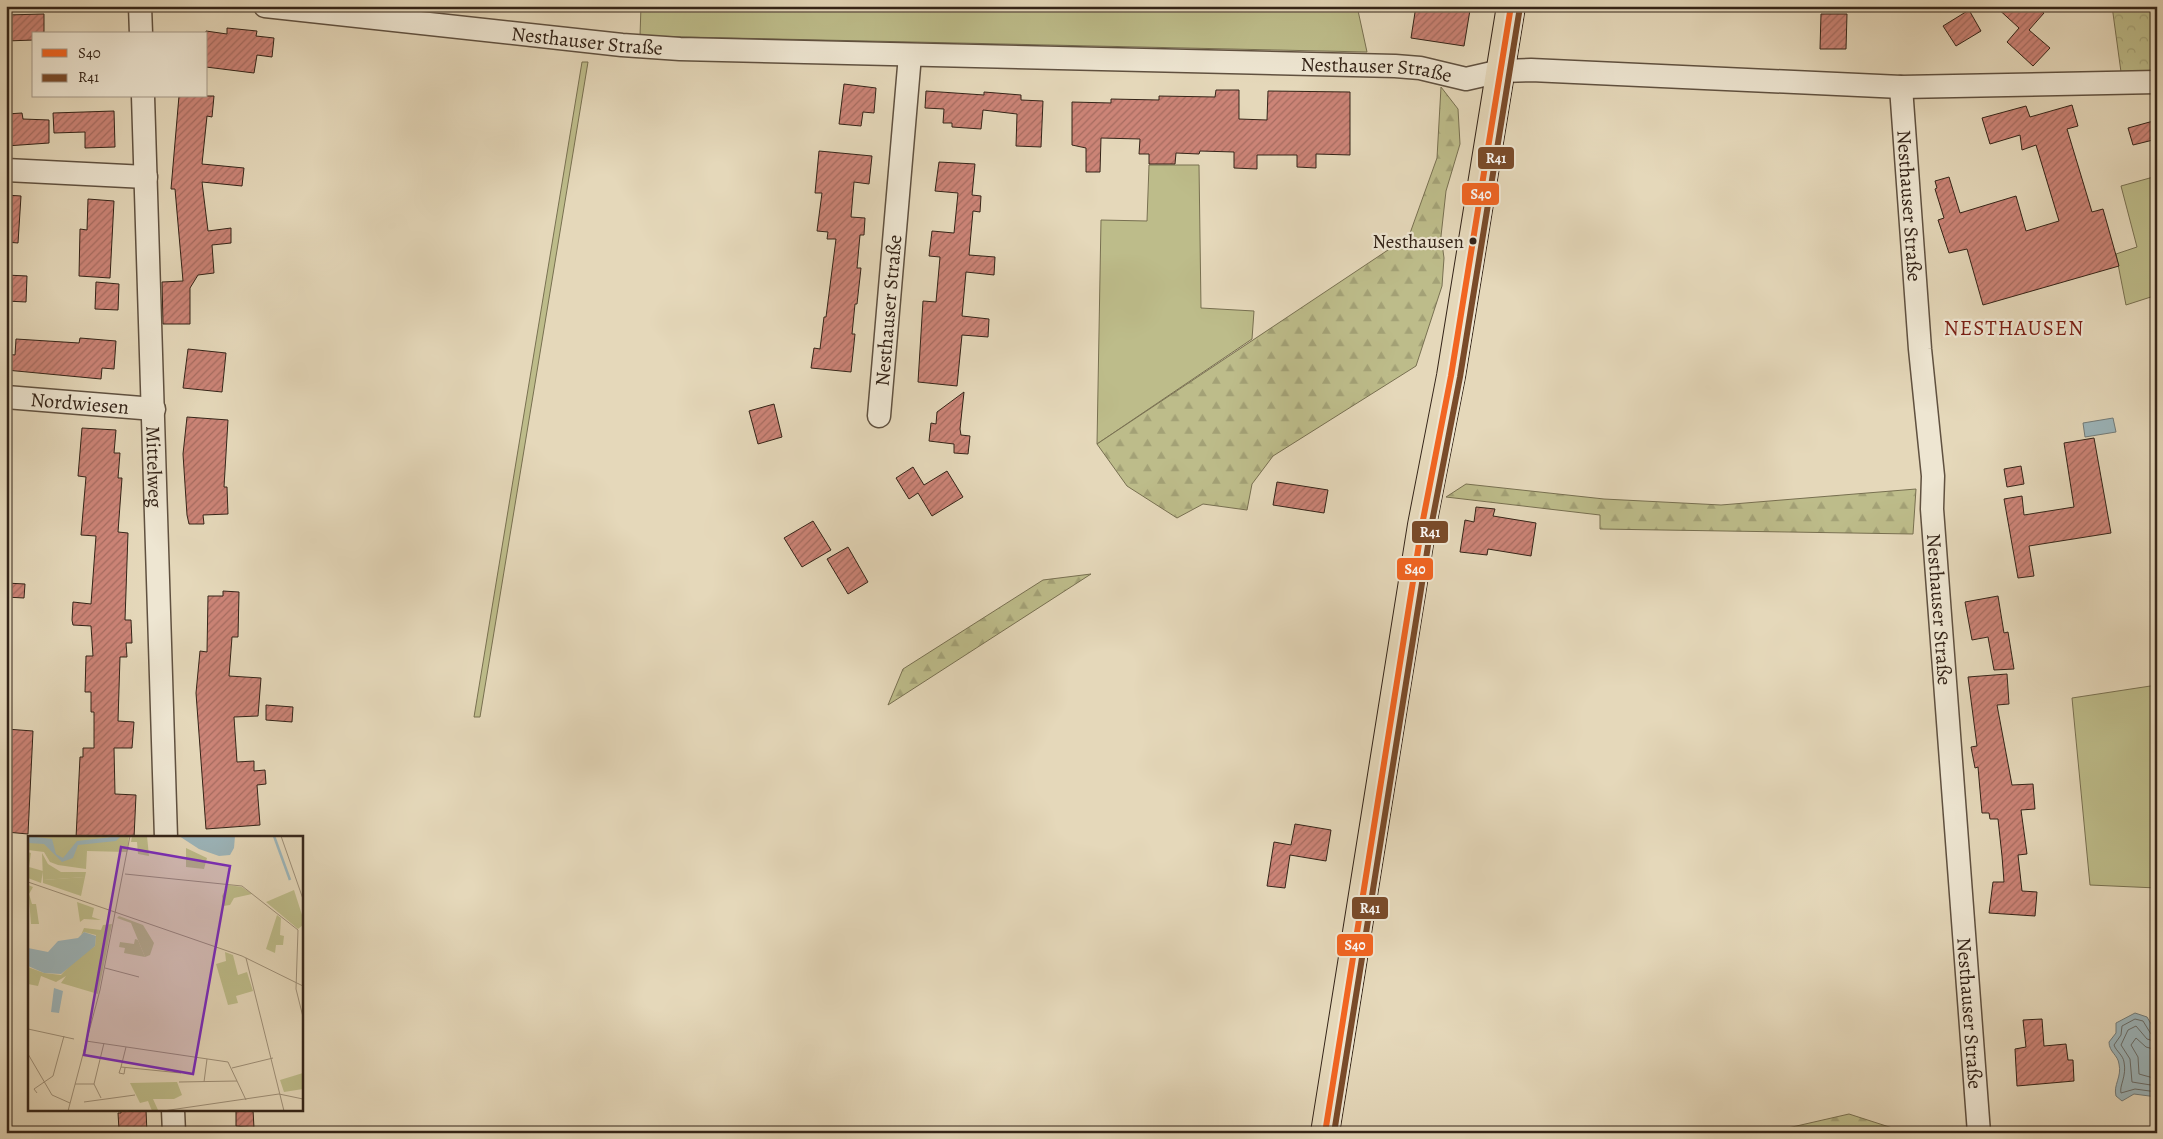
<svg xmlns="http://www.w3.org/2000/svg" width="2163" height="1139" viewBox="0 0 2163 1139" font-family="Alegreya,serif">
  <style>
    .green { fill: #bdbc8a; stroke: #787051 }
    .forest { fill: url(#forest-firs); stroke: #787051 }
    .park { fill: url(#park-crowns); stroke: #787051 }
    .water { fill: #9cb6bc; stroke: #727c7a }
    .lines { fill: none; stroke-linecap: round; stroke-linejoin: round }
    .shore { stroke: #686d6a; stroke-width: 1 }
    .building { fill: url(#building-hatch); stroke: #342418 }
    .street-casing { stroke: #605140; stroke-width: 25 }
    .primary-casing { stroke: #342418; stroke-width: 30 }
    .street { stroke: #eee6d2; stroke-width: 22 }
    .primary { stroke: #e5d8ba; stroke-width: 28 }
    .bus-1-casing { stroke: #eee6d2; stroke-width: 10 }
    .bus-2-casing { stroke: #eee6d2; stroke-width: 10 }
    .bus-1 { stroke: #f26522; stroke-width: 6 }
    .bus-2 { stroke: #7a4b2a; stroke-width: 6 }
    .bus-dot { fill: #342418; stroke: #eee6d2; stroke-width: 2 }
    .labels { text-anchor: middle; stroke-width: 4.5; stroke-linejoin: round; paint-order: stroke }
    .bus-label { font-size: 19px; fill: #342418; stroke: #eee6d2; text-anchor: end }
    .street-label { font-size: 20px; fill: #342418; stroke: #eee6d2 }
    .neighbourhood-label { font-size: 21px; letter-spacing: 1px; fill: #7a1f14; stroke: #eee6d2 }
    .inset-river { fill: none; stroke: #9cb6bc; stroke-width: 2.5 }
    .inset-road { fill: none; stroke: #9e9079; stroke-width: 1 }
    .view { fill: #7b2cbf; fill-opacity: 0.15; stroke: #7b2cbf; stroke-width: 2.5 }
    .inset-edge { fill: none; stroke: #342418; stroke-width: 2.5 }
    .line-badge { stroke: #eee6d2; stroke-width: 2 }
    .badge-label { font-size: 14px; text-anchor: middle; font-weight: bold; fill: #fff }
  </style>
  <defs>
    <pattern id="forest-firs" width="22" height="20" patternUnits="userSpaceOnUse" patternTransform="scale(1.25)"><rect width="22" height="20" fill="#bdbc8a"/><path d="M5 1l3.5 6h-7zM16 11l3.5 6h-7z" fill="#a3a176"/></pattern>
    <pattern id="park-crowns" width="20" height="18" patternUnits="userSpaceOnUse" patternTransform="scale(1.25)"><rect width="20" height="18" fill="#bdbc8a"/><path d="M2 6a3 3 0 1 1 6 0M12 15a3 3 0 1 1 6 0" fill="none" stroke="#a3a176"/></pattern>
    <pattern id="building-hatch" width="6" height="6" patternUnits="userSpaceOnUse" patternTransform="scale(1.25)"><rect width="6" height="6" fill="#cc8477"/><path d="M-1 1l2-2M0 6l6-6M5 7l2-2" fill="none" stroke="#a66c61"/></pattern>
  </defs>
  <rect width="100%" height="100%" fill="#e5d8ba"/>
  <filter id="stains"><feTurbulence type="fractalNoise" baseFrequency=".004" numOctaves="4"/><feColorMatrix values="0 0 0 0 .2 0 0 0 0 .09 0 0 0 0 .02 0 0 0 .5 -.17"/></filter>
  <radialGradient id="worn" r=".72"><stop offset=".6" stop-color="#630" stop-opacity="0"/><stop offset="1" stop-color="#630" stop-opacity=".3"/></radialGradient>
  <path class="green" d="M641 6H1357L1367 52 640 36Z
    M582 62H588L480 717H474Z
    M1149 165H1199L1201 308 1254 311 1252 339 1097 444 1101 220 1147 221Z
    M2157 176V295L2126 305 2116 254 2137 247 2121 186Z
    M2157 685V888L2090 885 2072 698Z"/>
  <path class="forest" d="M1441 87 1458 109 1460 144 1446 191 1441 236 1444 258 1442 286 1416 366 1273 456 1252 484 1247 510 1203 504 1177 518 1127 486 1097 444 1409 236 1437 158Z
    M1466 484 1604 499 1721 505 1916 489 1913 534 1600 529V515L1446 497Z
    M1091 574 888 705 903 669 1043 580Z
    M1849 1114 1908 1133H1766Z"/>
  <path class="park" d="M2112 6H2157V71L2121 72Z"/>
  <path class="water" d="M2113 418 2116 432 2085 437 2083 423Z
    M2135 1013 2147 1017 2157 1034V1097L2134 1094 2122 1101 2116 1096C2113 1085 2122 1077 2119 1064 2118 1055 2109 1052 2109 1042L2116 1033V1023Z"/>
  <g class="lines">
    <path class="shore" d="M2157 1036 2151 1034 2143 1021 2135 1019 2122 1026 2121 1035 2114 1045C2116 1051 2123 1055 2124 1062 2127 1076 2119 1086 2121 1093L2135 1089 2157 1092
      M2157 1042 2147 1039 2136 1026 2128 1030 2121 1045 2130 1059 2132 1082 2157 1086
      M2157 1050 2146 1047 2136 1038 2131 1045 2138 1057 2139 1074 2157 1079"/>
  </g>
  <path class="building" d="M1416 6H1447L1470 10 1464 46 1411 38Z
    M1995 6H2035L2044 13 2029 30 2050 48 2033 66 2007 42 2019 28Z
    M1969 10 1981 31 1956 46 1943 26Z
    M44 14V34H34V40L6 41V15Z
    M1821 14H1847L1846 49H1820Z
    M227 28 257 31 256 36 274 38 272 57 257 55 254 73 206 67V31L227 34Z
    M844 84 876 88 874 113 863 112 861 126 839 124Z
    M1216 90H1239V119L1267 120 1268 91 1350 92V155L1316 154V168L1297 167V155H1257V169L1234 168V152L1200 151 1199 154 1176 153 1175 164H1149V154H1139L1140 139 1101 138 1100 172H1086V148L1072 145V102L1111 103V99L1159 100V96L1215 97Z
    M926 91 984 95V92L1021 95V100L1043 101 1041 147 1016 146 1017 114 983 110 981 129 952 127V123H943L944 109 925 108Z
    M179 96H214L212 117 207 116 202 164 244 168 242 186 202 182 208 231 231 228V243L212 245 214 273 198 275 190 288V324H163L162 282 183 281 175 189H171Z
    M2072 105 2078 126 2067 129 2092 212 2103 209 2119 266 1983 305 1967 249 1949 253 1938 220 1944 218 1935 189 1937 188 1935 181 1949 177 1960 213 2016 196 2026 231 2059 221 2036 145 2022 150 2020 135 1990 144 1982 118 2026 106 2030 117Z
    M114 111 115 147 85 148V132L54 133 53 113Z
    M22 113 23 119 49 120V143L6 146V114Z
    M2157 120V139L2133 145 2128 128Z
    M819 151 872 156 869 184 854 182 851 217 865 218 864 235H860L857 268H861L857 304H855L852 334H855L851 372 811 368 814 348 820 349 824 317H826L836 239H827L828 232 817 231 822 193H815Z
    M939 162 975 164 972 195 981 196 980 212 973 211 969 255 995 257 994 275 966 272 962 316 989 319 988 337 962 335 957 386 918 382 923 301 936 302 940 257 929 256 932 231 954 233 958 193 935 191Z
    M6 195 21 196 18 243 6 242Z
    M88 199 114 201 110 278 79 276 80 229 87 230Z
    M6 275 27 276 26 302 6 301Z
    M96 282 119 284 118 310 95 309Z
    M80 338 116 341 114 369 102 368 101 379 6 370V354L15 355 16 339 79 343Z
    M188 349 226 353 222 392 183 388Z
    M964 392 960 429 961 435 970 436 968 454 954 453V444L929 441 931 423 936 424 937 412Z
    M774 404 782 437 758 444 749 411Z
    M187 417 228 420 224 487H227L228 514 203 515 204 524H189L187 515 183 454Z
    M82 428 116 430 114 453H120L118 478H122L118 532 128 533 125 620H131L132 643H126L127 657H120L118 721 134 722 132 748H114L115 794 136 795 134 838H76L80 757H83V748H94V712H91V692H85L86 656H93L91 626 73 625 72 620 73 602 91 604 96 536 81 535 86 477 78 476Z
    M2094 438 2111 533 2029 546 2034 576 2018 578 2004 499 2022 496 2024 515 2074 507 2064 443Z
    M2021 466 2024 484 2007 487 2004 469Z
    M913 467 924 485 947 471 963 497 932 516 918 493 909 499 896 478Z
    M1277 482 1328 490 1324 513 1273 505Z
    M1476 507 1495 509 1493 516 1536 523 1531 556 1488 549 1487 555 1460 552 1465 520 1474 522Z
    M813 521 831 550 802 567 784 538Z
    M848 547 868 582 848 594 827 559Z
    M6 583 25 584 24 598 6 597Z
    M223 591 239 592 238 637H232L229 676 261 678 258 716 234 717 237 762 254 761V771L265 770 266 784 257 785 260 825 206 829 196 693 200 651 207 652 208 596H223Z
    M1998 596 2004 633 2008 632 2014 669 1994 670 1988 637 1972 640 1965 602Z
    M2007 674 2009 704 1997 705 2012 785 2033 784 2035 809 2021 810 2027 854 2018 855 2022 891 2037 892 2035 916 1989 913 1993 882H2004L2002 856 1998 819H1990L1989 813H1982L1978 767 1975 768 1971 747 1977 746 1968 677Z
    M266 705 293 707 292 722 266 720Z
    M6 729 33 731 28 834 6 832Z
    M1295 824 1331 830 1326 861 1290 855 1285 888 1267 886 1274 842 1291 845Z
    M2042 1019 2044 1046 2066 1044 2068 1060H2073L2074 1081 2017 1086 2015 1049 2026 1047 2023 1020Z
    M121 1110H146L147 1133H121V1130H119L118 1113H121Z
    M236 1110H253L254 1128 236 1126Z"/>
  <g class="lines">
    <g class="street-casing">
      <g id="street">
        <path d="M140 6 141 34"/>
        <path id="s1" d="M265 6 622 45 680 49 1395 66 1420 68 1466 79 1501 71 1531 70 1901 87 2157 82"/>
        <path id="s2" d="M1901 87 1920 349 1933 476 1932 509 1979 1133"/>
        <path id="s3" d="M143 96 166 838"/>
        <path d="M6 170 146 177"/>
        <path id="s4" d="M6 397 154 409"/>
        <path id="s5" d="M879 416 910 55"/>
        <path d="M173 1110 174 1133"/>
      </g>
    </g>
    <g class="primary-casing">
      <path id="primary" d="M1325 1133 1422 525 1451 376 1511 6"/>
    </g>
    <use href="#street" class="street"/>
    <use href="#primary" class="primary"/>
    <g class="bus-1-casing">
      <path id="bus-1" d="M1325 1133 1422 525 1451 376 1511 6"/>
    </g>
    <g class="bus-2-casing">
      <path id="bus-2" d="M1334 1133 1431 527 1460 377 1520 7"/>
    </g>
    <use href="#bus-1" class="bus-1"/>
    <use href="#bus-2" class="bus-2"/>
  </g>
  <circle class="bus-dot" cx="1473" cy="241" r="4.5"/>
  <g class="labels">
    <g class="bus-label">
      <text x="1464" y="248">Nesthausen</text>
    </g>
    <g class="street-label">
      <text dy="7" stroke="none"><textPath href="#s1" startOffset="324">Nesthauser Straße</textPath></text>
      <text dy="7" stroke="none"><textPath href="#s1" startOffset="1114">Nesthauser Straße</textPath></text>
      <text dy="7" stroke="none"><textPath href="#s2" startOffset="119">Nesthauser Straße</textPath></text>
      <text dy="7" stroke="none"><textPath href="#s5" startOffset="106">Nesthauser Straße</textPath></text>
      <text dy="7" stroke="none"><textPath href="#s4" startOffset="74">Nordwiesen</textPath></text>
      <text dy="7" stroke="none"><textPath href="#s3" startOffset="371">Mittelweg</textPath></text>
      <text dy="7" stroke="none"><textPath href="#s2" startOffset="524">Nesthauser Straße</textPath></text>
      <text dy="7" stroke="none"><textPath href="#s2" startOffset="929">Nesthauser Straße</textPath></text>
    </g>
    <g class="neighbourhood-label">
      <text x="2014" y="335">NESTHAUSEN</text>
    </g>
  </g>
  <g transform="translate(28 836)">
    <rect width="275" height="275" fill="#e5d8ba"/>
    <path d="M12 0H87L41 17ZM104 0H119L121 20 110 18 109 6H103ZM158 12 179 22 176 33 158 31ZM0 16 3 17 1 31 15 35 13 47 0 42ZM57 41 53 60 15 47V44ZM0 49 5 51 1 58 4 68H8L11 88H3ZM266 54 275 82V89L270 93 238 66ZM49 66 66 72 64 81 73 84 56 83 52 86ZM249 79 253 82 252 99 256 100 255 109H248L247 117 238 113ZM84 88 70 158 33 147 38 140 28 146 13 140 10 150 0 148V131L16 137 33 139 48 123 67 110 68 99 56 96 53 99 56 92 73 94 75 89ZM107 103 110 104 117 121 96 117 97 112 91 111 92 106 106 108ZM197 116 205 119 210 139 219 136 225 155 208 160 210 167 200 169 188 128 198 125ZM149 246 154 259 146 263H125L130 274 124 275 120 265 112 267 102 247Z" fill="#bdbc8a"/>
    <path d="M14 17 20 28 33 36H58L57 41 15 44ZM200 49 214 51 224 58 206 62 202 69 195 70 194 60ZM91 80 115 89 126 107 122 119 117 121 103 87 89 82ZM275 237V253L256 256 252 244Z" fill="#bdbc8a"/>
    <path d="M0 0H25L37 12 47 0H101L99 16 59 15 58 33 30 29 22 26 16 16 0 14ZM58 127 67 129 58 148 45 141Z" fill="#bdbc8a"/>
    <path d="M0 0 24 3 28 18 35 22 49 5 93 0 88 5 50 9 45 22 34 26 16 8 0 7ZM151 0H207L206 12 202 19 191 20 171 13ZM56 96 68 100 67 110 33 138 16 137 0 130V112L20 116 30 105 50 102ZM26 152 35 155 31 177 23 176Z" fill="#9cb6bc"/>
    <path class="inset-river" d="M246 0 262 44"/>
    <path class="inset-road" d="M253 0 275 63M97 38 214 50 270 94M0 46 214 120 275 150M270 94 268 153 275 181M218 122 256 275M77 132 111 141M0 193 46 203M58 205 200 226 218 264M98 211 93 231 153 237M0 218 24 259 42 267M93 231 91 237 96 238 97 232M204 232 245 222M151 246 209 245M176 246 179 223M47 248H66M66 248 76 207M66 248 73 262M9 257 6 253 25 240 36 200M56 266 107 259M40 275 72 154 102 0M135 275 251 258 275 263"/>
    <path class="view" d="M93 11 202 30 165 238 56 219Z"/>
    <rect width="275" height="275" class="inset-edge"/>
  </g>
  <g class="line-badge">
    <rect x="1477" y="146" width="38" height="24" rx="5" fill="#7a4b2a"/>
    <rect x="1461" y="182" width="39" height="24" rx="5" fill="#f26522"/>
    <rect x="1411" y="520" width="38" height="24" rx="5" fill="#7a4b2a"/>
    <rect x="1396" y="557" width="38" height="24" rx="5" fill="#f26522"/>
    <rect x="1351" y="896" width="38" height="24" rx="5" fill="#7a4b2a"/>
    <rect x="1336" y="933" width="38" height="24" rx="5" fill="#f26522"/>
  </g>
  <g class="badge-label">
    <text x="1496" y="163">R41</text>
    <text x="1481" y="199">S40</text>
    <text x="1430" y="537">R41</text>
    <text x="1415" y="574">S40</text>
    <text x="1370" y="913">R41</text>
    <text x="1355" y="950">S40</text>
  </g>
  <rect width="2163" height="1139" fill="none" stroke="#e5d8ba" stroke-width="25"/>
  <rect x="8" y="8" width="2148" height="1124" fill="none" stroke="#342418" stroke-width="2.5"/>
  <rect x="12" y="12" width="2138" height="1114" fill="none" stroke="#342418"/>
  <rect x="32" y="32" width="175" height="65" fill="#eee6d2" stroke="#a49888"/>
  <rect x="42" y="49" width="25" height="8" fill="#f26522" stroke="#a49888"/>
  <text x="78" y="58" font-size="15" fill="#342418">S40</text>
  <rect x="42" y="74" width="25" height="8" fill="#7a4b2a" stroke="#a49888"/>
  <text x="78" y="82" font-size="15" fill="#342418">R41</text>
  <rect width="100%" height="100%" filter="url(#stains)"/>
  <rect width="100%" height="100%" fill="url(#worn)"/>
</svg>
